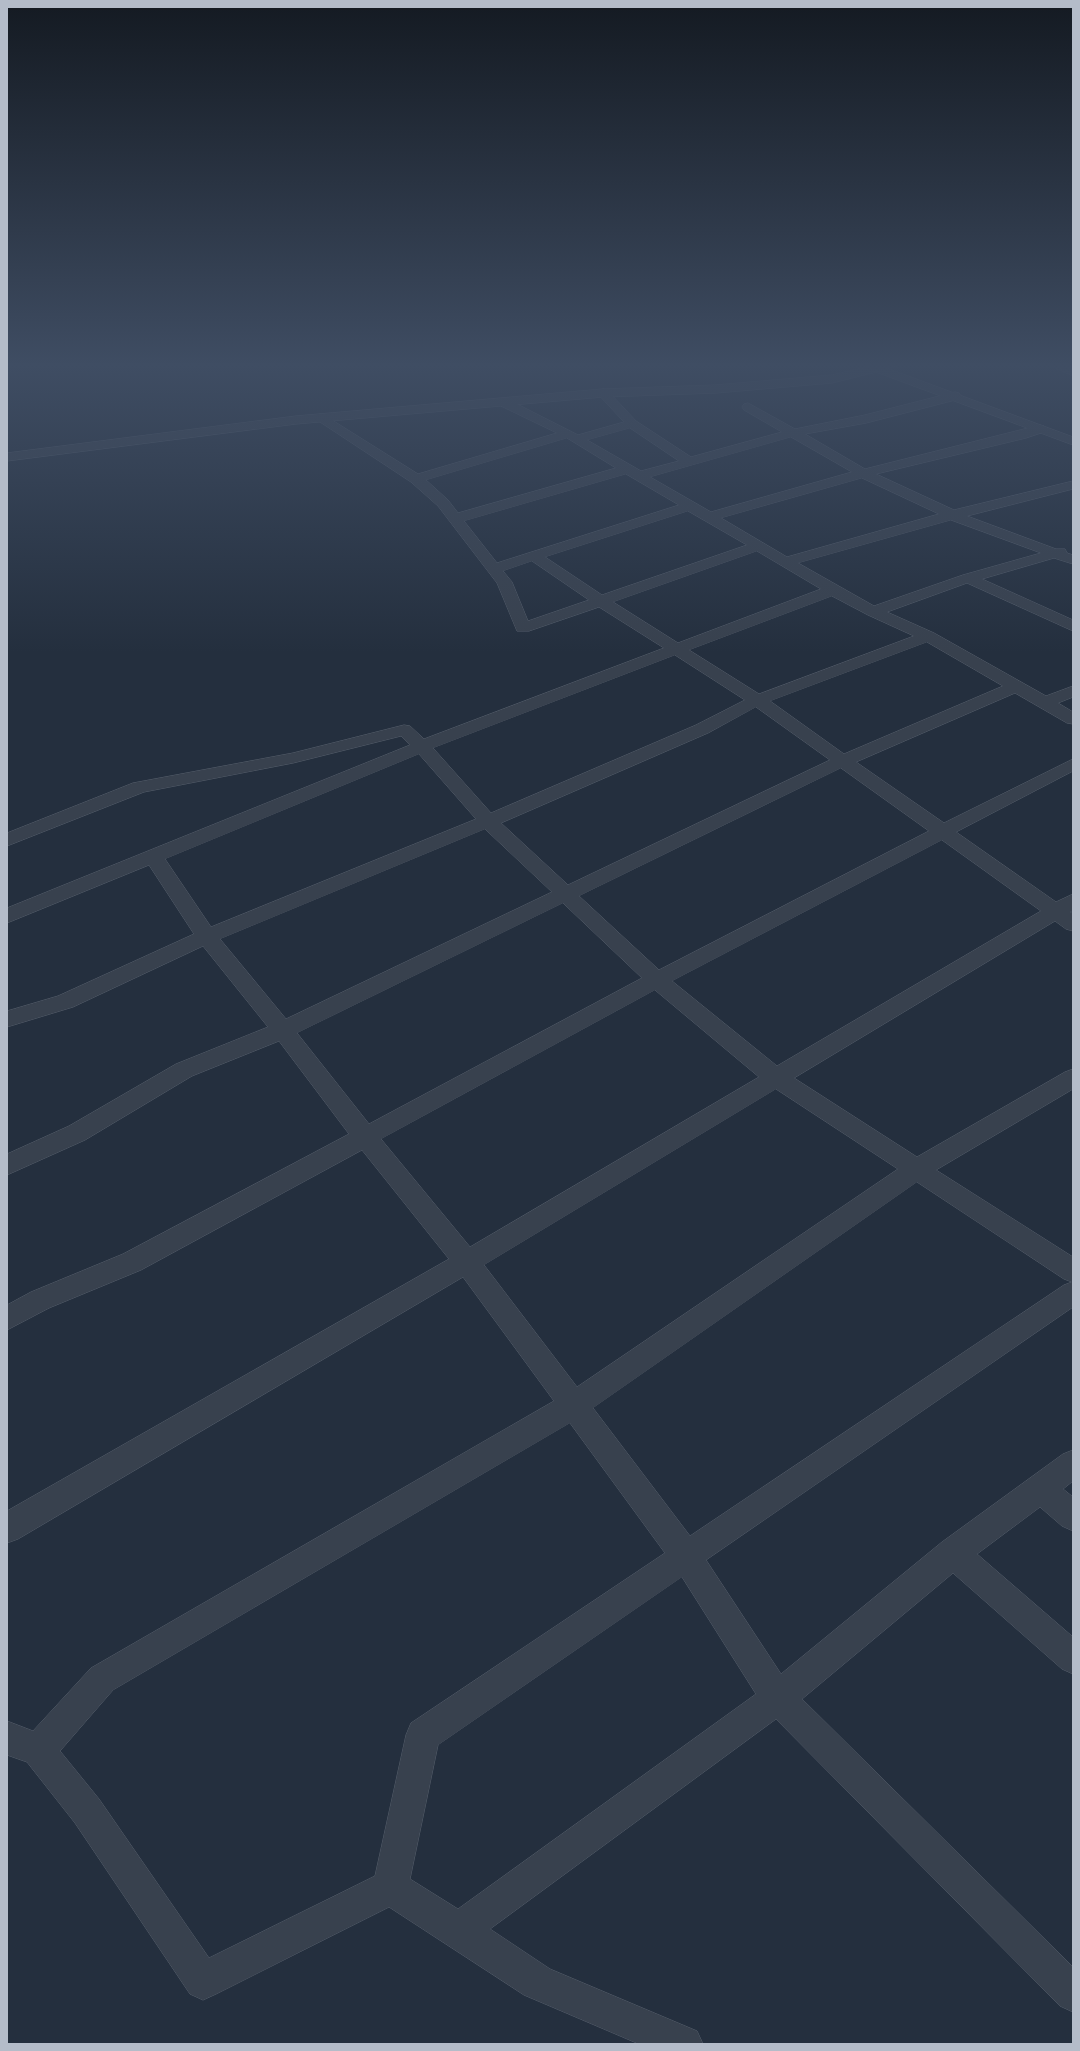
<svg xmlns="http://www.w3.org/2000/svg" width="1080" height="2051" viewBox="0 0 1080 2051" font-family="'Sofia Sans Condensed',sans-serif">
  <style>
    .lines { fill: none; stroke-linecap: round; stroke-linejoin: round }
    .minor-casing { stroke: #565f6c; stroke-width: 1 }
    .tertiary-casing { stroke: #565f6c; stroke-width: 1 }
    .minor { fill: #38414e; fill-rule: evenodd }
    .tertiary { fill: #38414e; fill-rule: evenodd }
  </style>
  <rect width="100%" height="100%" fill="#242f3e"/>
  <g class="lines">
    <g class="minor-casing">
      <path id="minor" d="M896 365 894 367 877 371 871 368 875 365Z
        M1051 365H1067L1073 368V376L1053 367Z
        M603 389 607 390 636 421 691 457 782 432 744 410 742 407 744 404 748 403 795 429 865 415 955 392 959 393 961 396 959 399 866 423 805 434 865 469 1040 425 1044 426 1046 429 1044 432 1026 438 876 474 954 510 1073 481V489L967 516 1056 549H1065L1067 553 1073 555V564L1054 558 982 579 1073 620V631L967 583 887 612 934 633 1046 696 1073 686V697L1058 703 1073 712V724L1067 723 1015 693 856 762 944 823 1073 759V771L956 832 1056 902 1073 894V910L1070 912 1073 914V931L1066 929 1055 921 794 1078 917 1157 1065 1072 1073 1069V1089L936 1170 1073 1257V1307L706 1560 781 1674 942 1542 1063 1454 1073 1450V1481L1063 1489 1073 1497V1531L1062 1526 1040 1507 977 1554 1073 1637V1674L1062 1669 953 1573 802 1699 1073 1967V2012L1060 2006 776 1719 490 1929 550 1969 697 2031 703 2044H639L524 1995 389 1907 216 1994 203 2000 190 1994 75 1823 27 1762 7 1755V1721L33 1731 91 1668 554 1401 463 1277 18 1539 7 1543V1511L449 1259 362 1150 141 1270 49 1308 7 1330V1305L31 1292 123 1254 349 1134 279 1041 192 1076 85 1140 7 1175V1154L69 1126 176 1064 268 1027 203 946 73 1007 7 1027V1011L58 996 194 934 149 865 7 923V908L410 745 401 736 293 763 144 792 7 846V833L133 783 293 753 404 725 410 726 424 739 664 648 599 607 529 631H517L497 583 438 506 411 482 314 418 320 414 324 415 418 474 557 433 501 406 499 403 501 400H509L578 435 624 422 597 393ZM630 428 679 461 641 471 587 440ZM791 437 852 472 711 512 650 477ZM567 438 616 468 458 513 448 500 426 480ZM626 474 679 505 497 563 464 521ZM862 478 939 514 787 557 721 518ZM688 511 747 545 602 595 545 557ZM951 520 1041 553 963 575 874 606 798 563ZM757 551 821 589 678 643 613 602ZM532 561 589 600 528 621 512 582 503 571ZM832 596 868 615 914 636 759 694 689 650ZM927 642 1003 686 844 754 770 701ZM675 655 745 700 696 725 491 813 433 748ZM756 707 830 760 568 885 501 823 708 733ZM419 754 476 819 211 927 165 859ZM841 768 929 831 659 970 579 896ZM485 829 552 892 286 1019 220 939ZM942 840 1041 911 777 1066 672 981ZM563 903 642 978 369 1124 297 1033ZM655 990 759 1077 470 1247 381 1139ZM776 1089 898 1169 577 1387 484 1265ZM917 1182 1064 1279 1072 1282 1064 1285 690 1536 593 1408ZM570 1423 665 1553 411 1723 406 1735 375 1876 209 1958 99 1799 60 1751 113 1690ZM682 1577 756 1694 458 1909 410 1879 438 1745Z"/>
    </g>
    <g class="tertiary-casing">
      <path id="tertiary" d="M875 365 881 366 1073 437V445L876 372 832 383 716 393 603 397 296 424 7 461V453L296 416 603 389 716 385 832 375Z"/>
    </g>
    <use href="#minor" class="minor"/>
    <use href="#tertiary" class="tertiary"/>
  </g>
  <linearGradient id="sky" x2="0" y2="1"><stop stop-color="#141a22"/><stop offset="0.56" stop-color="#3f4d63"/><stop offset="1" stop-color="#3f4d63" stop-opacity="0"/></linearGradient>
  <rect width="1080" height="652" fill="url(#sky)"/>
  <rect width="1080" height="2051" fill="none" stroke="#b4bcc9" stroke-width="16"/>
</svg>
